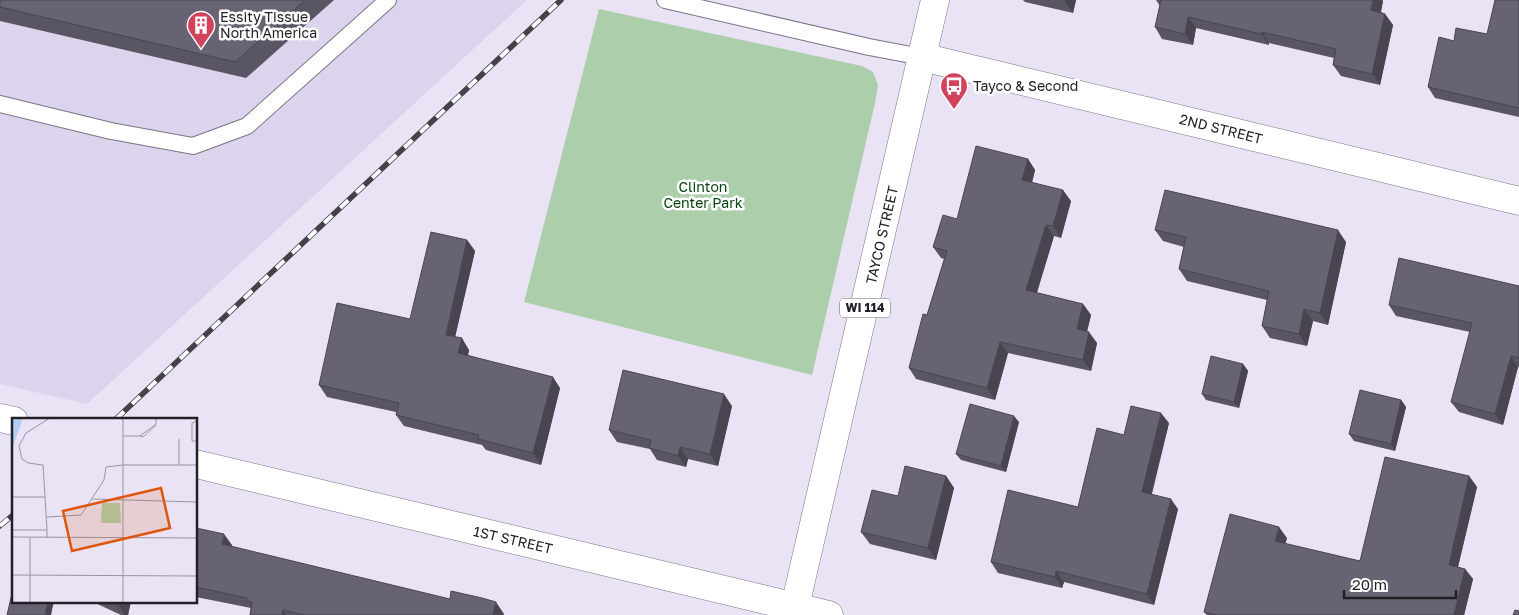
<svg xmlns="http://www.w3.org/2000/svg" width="1519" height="615" viewBox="0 0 1519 615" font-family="'Golos Text',sans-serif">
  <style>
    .built { fill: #dcd4ec }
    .green { fill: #acceab }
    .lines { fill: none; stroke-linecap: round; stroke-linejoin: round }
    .service-casing { stroke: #7a7484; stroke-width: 18 }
    .minor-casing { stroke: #7a7484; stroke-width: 29 }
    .primary-casing { stroke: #7a7484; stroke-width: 29 }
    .service { stroke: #fff; stroke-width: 16 }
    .minor { stroke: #fff; stroke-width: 28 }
    .primary { stroke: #fff; stroke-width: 28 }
    .rail-casing { stroke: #444149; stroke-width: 5.5 }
    .rail { stroke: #fff; stroke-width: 4; stroke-dasharray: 11; stroke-linecap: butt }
    .wall { fill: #595562 }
    .shaded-wall { fill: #494550 }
    .building { fill: #686372; stroke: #494550 }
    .labels { text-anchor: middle; stroke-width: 5; stroke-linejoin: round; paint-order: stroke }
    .shield { fill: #fff; stroke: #646367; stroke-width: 1 }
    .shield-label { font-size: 12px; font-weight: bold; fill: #222026 }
    .poi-label { font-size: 14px; fill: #222026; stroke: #fff; text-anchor: start }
    .street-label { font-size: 14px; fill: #222026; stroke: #fff }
    .park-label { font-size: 14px; fill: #094410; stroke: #fff }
    .inset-road { fill: none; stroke: #9995a2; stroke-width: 1 }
    .view { fill: #de560d; fill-opacity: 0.15; stroke: #de560d; stroke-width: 2.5 }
    .inset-edge { fill: none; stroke: #222026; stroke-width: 2.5 }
  </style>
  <rect width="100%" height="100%" fill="#e9e3f5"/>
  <path class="built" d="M0 0H527L87 404 0 384Z"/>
  <path class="green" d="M599 9 862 66 873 72 878 85 875 103 812 375 524 302Z"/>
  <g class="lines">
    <g class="service-casing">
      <path id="service" d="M665 0 869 47 922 57
        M0 104 111 131 193 146 247 126 388 0"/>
    </g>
    <g class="minor-casing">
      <path id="minor" d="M922 57 1519 201
        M0 418 14 421
        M196 464 829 615"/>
    </g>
    <g class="primary-casing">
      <path id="primary" d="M793 615 935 0"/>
    </g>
    <use href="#service" class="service"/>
    <use href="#minor" class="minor"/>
    <use href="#primary" class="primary"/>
    <g class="rail-casing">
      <path id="rail" d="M116 419 561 0
        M0 526 14 514"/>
    </g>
    <use href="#rail" class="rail"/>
  </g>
  <path class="wall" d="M0 0H334L246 78 0 21Z
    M1023 0H1076L1073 13 1025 2Z
    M1156 0H1382L1383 1 1381 12 1385 14 1393 25 1380 85 1341 76 1333 65 1334 58 1269 43V45L1196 28 1193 45 1162 39 1155 27 1160 6Z
    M1519 0V117L1435 98 1428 87 1454 41 1487 34Z
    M1028 159 1035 170 1032 182 1071 201 1061 238 1054 236 1037 293 1083 304 1091 315 1087 331 1097 343 1091 371 1008 353 995 400 916 379 909 368 927 315 944 259 941 258 933 247 957 219Z
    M1155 230 1346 242 1328 325 1313 321 1307 346 1270 338 1262 326 1267 300 1187 281 1179 269 1184 247 1163 241Z
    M467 240 475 251 455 337 469 350 468 355 560 388 541 465 486 450 482 445 404 426 396 415V412L327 397 319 385 410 319Z
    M1519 286V367H1518L1503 425 1459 412 1451 402 1470 332 1396 316 1389 305Z
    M1243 364 1248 371 1239 408 1206 400 1202 394Z
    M1401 400 1406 407 1395 451 1354 441 1349 434Z
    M732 406 718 466 688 459 686 467 657 460 650 449 617 442 609 430Z
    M1019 422 1006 472 961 460 956 454Z
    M1169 423 1152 494 1178 509 1154 605 1064 582 1062 588 998 573 991 562 1078 507 1124 435Z
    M946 476 954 488 936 560 870 544 861 532 898 496Z
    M1469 476 1477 487 1458 567 1465 569 1473 579 1464 615H1207L1204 612 1287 538 1285 544 1360 561Z
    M196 528 232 545V547L504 614 503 615H250L251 608 196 597Z
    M91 601H131L128 615H121Z"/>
  <path class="shaded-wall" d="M1065 0H1076L1073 13 1065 2Z
    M1373 0H1382L1383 1 1379 21 1371 10Z
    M1385 14 1393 25 1380 85 1372 74Z
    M1188 17 1196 28 1193 45 1185 34Z
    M1262 32 1269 43V45L1261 34Z
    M1028 159 1035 170 1030 191 1022 180Z
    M1063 190 1071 201 1061 238 1053 226Z
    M1046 225 1054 236 1034 301 1026 290Z
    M1338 230 1346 242 1328 325 1320 313Z
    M467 240 475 251 453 346 446 335Z
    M1083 304 1091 315 1085 340 1077 329Z
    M1304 309 1313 321 1307 346 1299 334Z
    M1089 332 1097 343 1091 371 1083 360Z
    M462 338 469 350 466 364 458 353Z
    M1000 342 1008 353 995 400 987 388Z
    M1511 356 1518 367 1503 425 1495 414Z
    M1243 364 1248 371 1239 408 1234 402Z
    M553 377 560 388 541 465 533 453Z
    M724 394 732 406 718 466 710 454Z
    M1401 400 1406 407 1395 451 1391 444Z
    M1161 413 1169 423 1149 502 1142 492Z
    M1014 416 1019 422 1006 472 1001 466Z
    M680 447 688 459 686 467 678 456Z
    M946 476 954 488 936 560 928 548Z
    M1469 476 1477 487 1456 575 1449 565Z
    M1171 499 1178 509 1154 605 1147 594Z
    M1279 527 1287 538 1283 552 1275 541Z
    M224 534 232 545 230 556 222 544Z
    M1465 569 1473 579 1464 615H1454Z
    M1056 571 1064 582 1062 588 1055 577Z
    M48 601H54L51 615H45Z
    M120 601H131L128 615H125L119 606Z
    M496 602 504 614 503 615 493 614Z
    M283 610 286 615H282Z"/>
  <path class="building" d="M0 0H305L235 62 0 7Z
    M1161 0H1373L1371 10 1385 14 1372 74 1333 65 1336 49 1262 32 1261 34 1188 17 1185 34 1155 27Z
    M1495 0H1519V108L1428 87 1439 37 1454 41 1456 28 1487 34Z
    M976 146 1028 159 1022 180 1063 190 1053 226 1046 225 1026 290 1083 304 1077 329 1089 332 1083 360 1000 342 987 388 909 368 923 314 927 315 947 251 933 247 943 215 957 219Z
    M1165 190 1338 230 1320 313 1304 309 1299 334 1262 326 1269 291 1179 269 1186 237 1155 230Z
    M431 232 467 240 446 335 462 338 458 353 553 377 533 453 478 439 479 435 396 415 399 403 319 385 337 303 410 319Z
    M1399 258 1519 286V358L1511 356 1495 414 1451 402 1472 323 1389 305Z
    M1211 356 1243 364 1234 402 1202 394Z
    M623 370 724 394 710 454 680 447 678 456 649 448 651 440 609 430Z
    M1360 390 1401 400 1391 444 1349 434Z
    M970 404 1014 416 1001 466 956 454Z
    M1131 406 1161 413 1142 492 1171 499 1147 594 1056 571 1055 577 991 562 1008 490 1078 507 1097 428 1124 435Z
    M1385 457 1469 476 1449 565 1465 569 1454 615H1216L1204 612 1230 514 1279 527 1275 541 1360 561Z
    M905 466 946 476 928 548 861 532 872 490 898 496Z
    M196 528 224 534 222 544 450 599 451 591 482 598 496 602 493 614 495 615H304L283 610 282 615H250L252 602 246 601 247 598 196 587Z
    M14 585V601H48L45 615H7Z
    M108 601H120L119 606Z
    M1515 610 1519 611V615H1513Z"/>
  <defs>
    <g id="building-pin" transform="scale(1.4375)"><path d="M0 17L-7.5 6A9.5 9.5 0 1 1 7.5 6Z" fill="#d2425c" stroke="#fff"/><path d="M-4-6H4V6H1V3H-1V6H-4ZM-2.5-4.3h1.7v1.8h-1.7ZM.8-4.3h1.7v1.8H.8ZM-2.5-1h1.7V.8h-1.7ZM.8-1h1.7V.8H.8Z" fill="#fff"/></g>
    <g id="bus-pin" transform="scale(1.4375)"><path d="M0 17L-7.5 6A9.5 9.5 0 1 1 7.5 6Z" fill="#d2425c" stroke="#fff"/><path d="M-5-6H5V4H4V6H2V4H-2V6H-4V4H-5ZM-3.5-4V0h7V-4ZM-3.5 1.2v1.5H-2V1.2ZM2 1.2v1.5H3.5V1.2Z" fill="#fff"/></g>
  </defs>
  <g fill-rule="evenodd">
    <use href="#building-pin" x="201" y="25"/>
    <use href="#bus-pin" x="954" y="86"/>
  </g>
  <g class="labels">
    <rect class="shield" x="840" y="298.5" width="50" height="19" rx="4"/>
    <g class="shield-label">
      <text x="865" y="312">WI 114</text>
    </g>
    <g class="poi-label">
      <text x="220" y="22">Essity Tissue<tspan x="220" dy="16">North America</tspan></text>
      <text x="973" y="91">Tayco &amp; Second</text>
    </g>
    <g class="street-label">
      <text transform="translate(1221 129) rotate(14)" y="5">2ND STREET</text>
      <text transform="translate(882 235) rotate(-77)" y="5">TAYCO STREET</text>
      <text transform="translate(513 540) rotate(13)" y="5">1ST STREET</text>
    </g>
    <g class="park-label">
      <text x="703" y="192">Clinton<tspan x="703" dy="16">Center Park</tspan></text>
    </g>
  </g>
  <g transform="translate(12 418)">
    <rect width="185" height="185" fill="#e9e3f5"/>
    <path d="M90 85H108L109 105H89Z" fill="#acceab"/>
    <path d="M0 0H11L0 31Z" fill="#b6cef3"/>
    <path class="inset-road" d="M185 3 180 5V23H185M111 18H128L144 6V0M128 18 131 19 144 7M167 21V47M0 79H33L31 47 16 45 10 41 7 28 14 15 38 0M33 79 35 112M80 81 185 84M35 99 69 97 92 62 94 49 111 47V0M0 112H35V120M0 119 185 120M0 157 185 158M18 185V120M111 185V47H185"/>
    <path class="view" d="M149 70 158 110 60 133 51 93Z"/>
    <rect width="185" height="185" class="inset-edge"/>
  </g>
  <path d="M1344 590v8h112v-8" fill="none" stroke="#222026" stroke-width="2.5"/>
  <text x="1352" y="590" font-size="15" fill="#222026" stroke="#ffffff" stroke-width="4" paint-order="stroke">20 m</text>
</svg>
